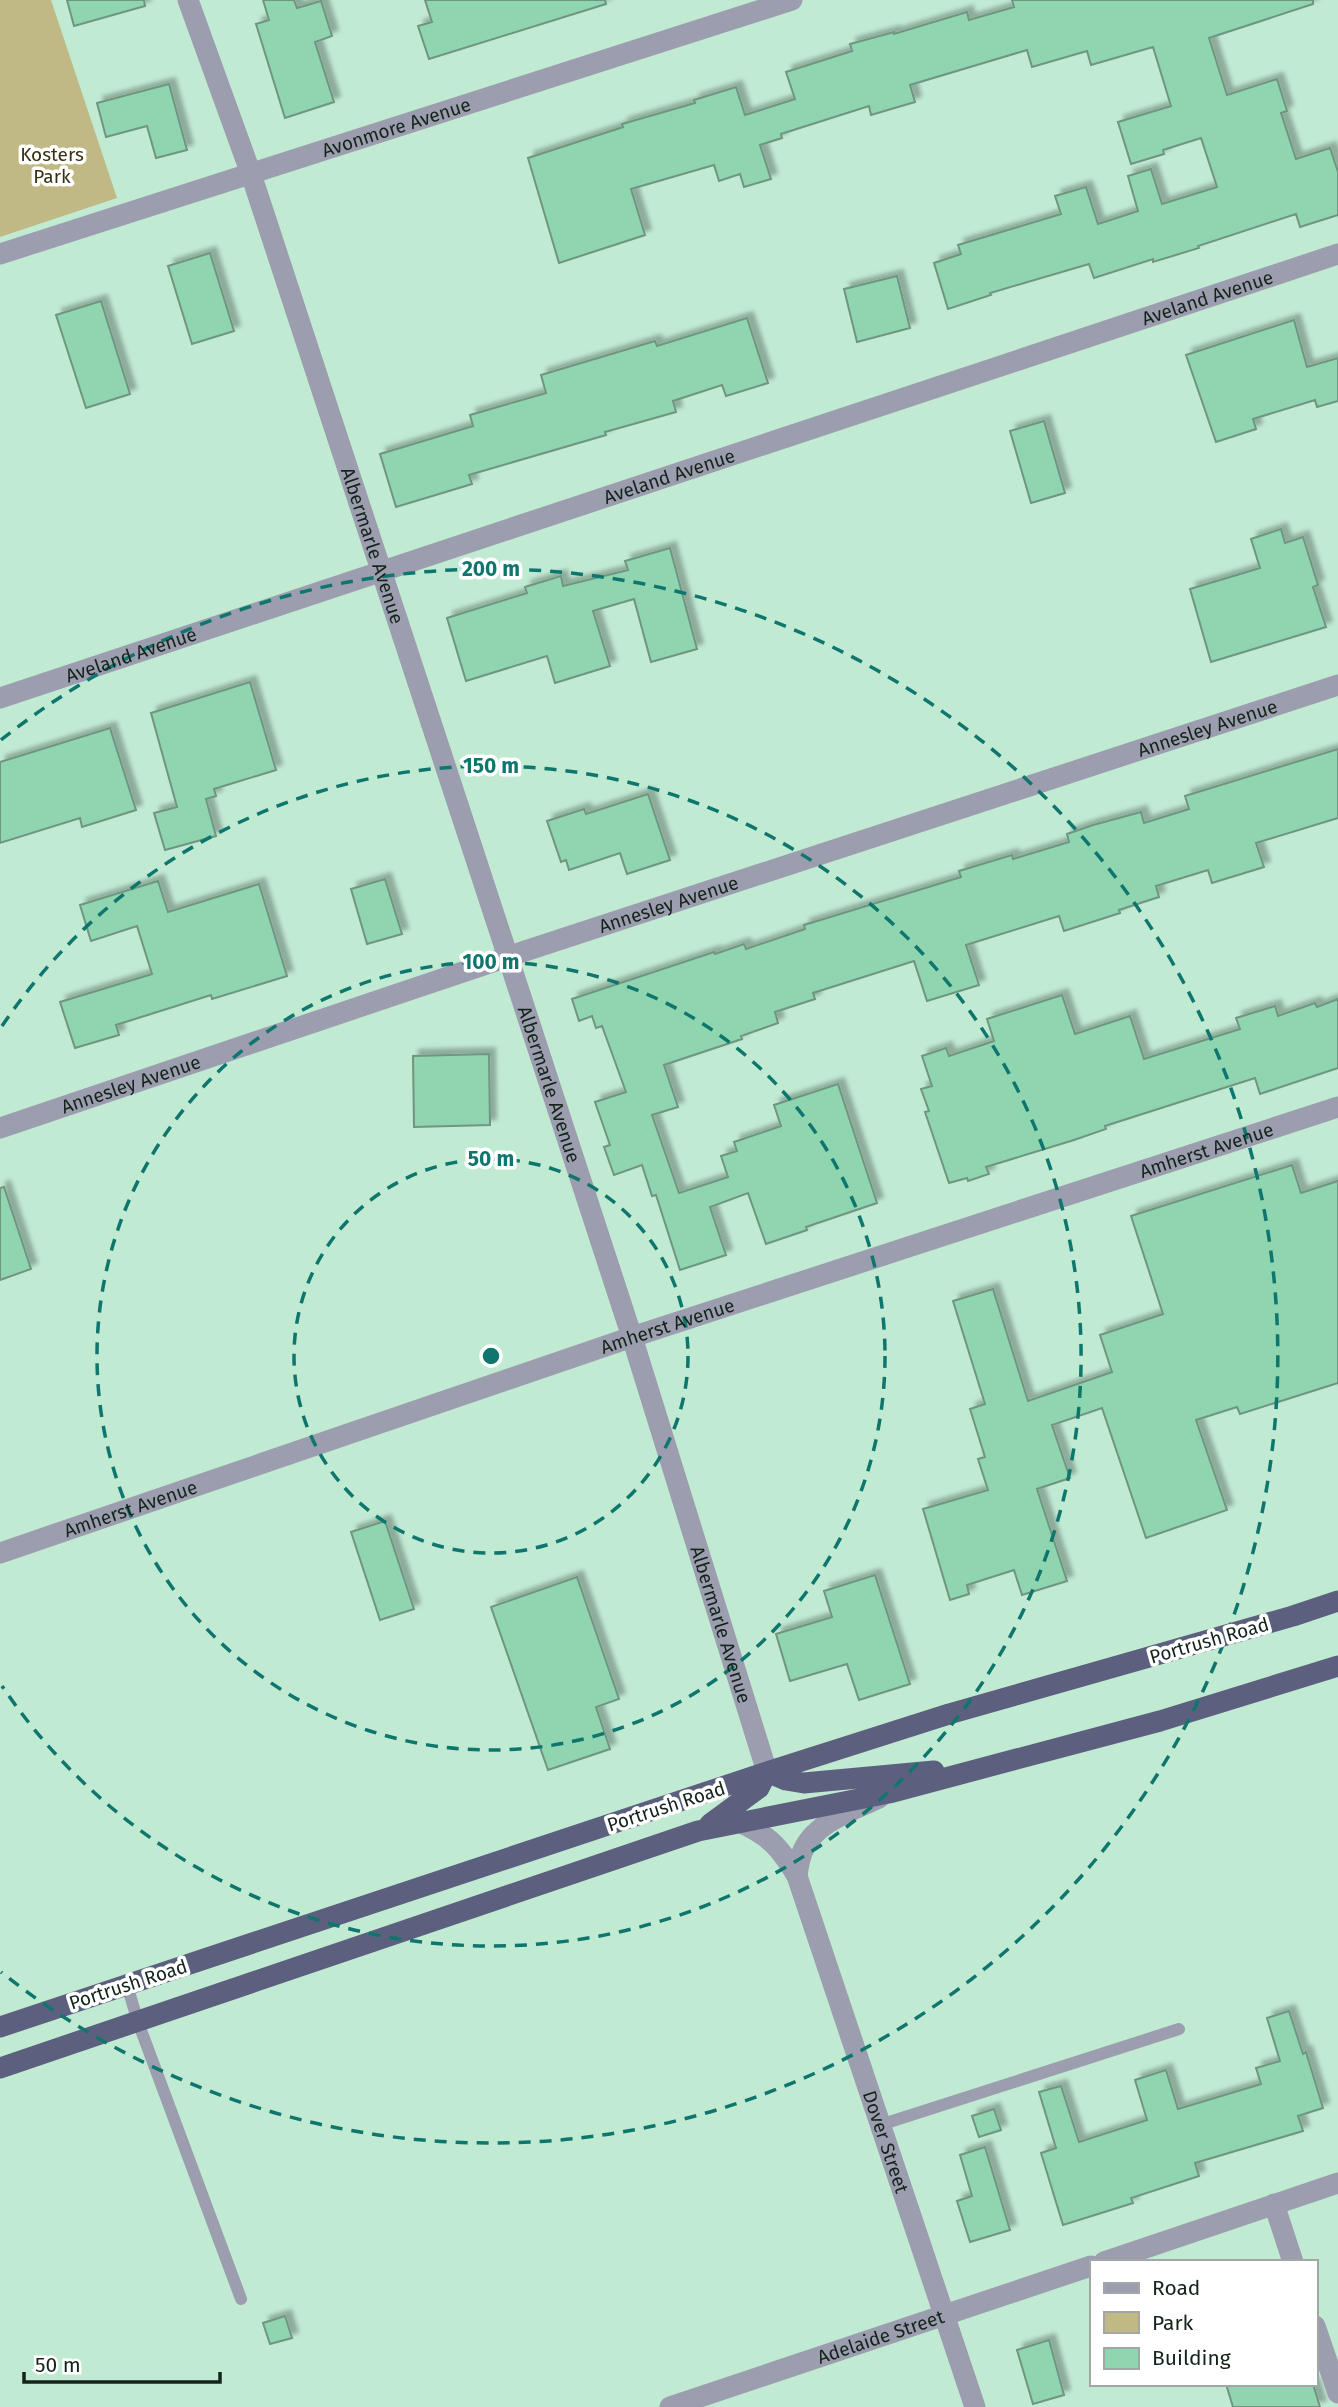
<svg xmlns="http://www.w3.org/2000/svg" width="1338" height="2407" viewBox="0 0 1338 2407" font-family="'Fira Sans',sans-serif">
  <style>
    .green { fill: #c0b885 }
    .building { fill: #8fd5af; stroke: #6f9580; stroke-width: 2; filter: url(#shadow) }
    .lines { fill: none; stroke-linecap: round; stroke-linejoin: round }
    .service { stroke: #9c9eaf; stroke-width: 12 }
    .minor { stroke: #9c9eaf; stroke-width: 21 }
    .trunk { stroke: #5c607e; stroke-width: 21 }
    .ring { fill: none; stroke: #0f766e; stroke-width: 3.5; stroke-dasharray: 12 9 }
    .labels { text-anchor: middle; stroke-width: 7; stroke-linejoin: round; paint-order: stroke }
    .street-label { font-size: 19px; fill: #14241b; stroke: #fff }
    .park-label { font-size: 19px; fill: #363112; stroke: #fff }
    .centre { fill: #0f766e; stroke: #fff; stroke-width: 3.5 }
    .ring-label { font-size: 21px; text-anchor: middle; font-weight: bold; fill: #0f766e; stroke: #fff; stroke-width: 7; stroke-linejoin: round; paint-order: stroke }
  </style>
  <defs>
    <filter id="shadow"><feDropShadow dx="6" dy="-6" stdDeviation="2" flood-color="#0004"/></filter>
  </defs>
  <rect width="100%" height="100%" fill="#c1ead3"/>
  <path class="green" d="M0 0H51L117 198 0 237Z"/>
  <path class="building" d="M67 0H144L145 6 74 26Z
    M263 0H294L297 8 321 1 332 36 315 42 334 102 285 118 256 24 269 20Z
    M425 0H605L606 4 429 59 418 26 432 22Z
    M1012 0H1313V4L1209 38 1227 95 1277 79 1287 111 1281 113 1296 159 1330 148 1338 172V215L1300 227 1296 214 1198 246 1199 248 1153 262V259L1094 278 1089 264 990 293 991 295 948 309 934 263 961 254 958 245 1061 214 1055 196 1086 187 1098 224 1138 211 1128 176 1151 169 1162 204 1217 187 1201 138 1163 150 1164 154 1131 164 1118 122 1171 106 1153 47 1091 65 1087 51 1032 67 1027 50 910 85 915 102 871 115 869 106 781 134 782 138 760 145 771 179 744 187 740 174 719 181 714 165 631 189 645 235 559 263 528 158 623 127 622 124 695 103 694 100 736 87 745 115 795 99 786 72 852 51 850 44 894 32V34L967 12 969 20 1014 7Z
    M169 84 187 150 156 158 147 126 106 137 97 103Z
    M210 253 234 331 192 344 168 266Z
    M897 276 910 328 857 342 844 289Z
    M101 301 130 394 86 408 56 315Z
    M747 318 768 383 726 396 722 385 673 401 676 412 605 432 606 435 469 475 472 484 396 507 380 454 473 426 470 415 546 393 541 375 655 341 657 346Z
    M1294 320 1307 367 1338 358V401L1317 407 1315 400 1253 419 1256 429 1216 442 1186 355Z
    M1044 421 1065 493 1031 503 1010 431Z
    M1281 529 1285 543 1303 537 1318 585 1313 587 1326 627 1211 662 1190 589 1260 568 1251 539Z
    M670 548 697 649 651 662 634 599 593 611 610 666 555 683 547 656 466 681 447 618 527 593 525 587 561 576 563 586 628 570 625 561Z
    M250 682 276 770 214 789 216 796 206 799 216 836 165 850 154 813 177 807 151 713Z
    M110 728 136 810 82 827 80 818 0 843V762Z
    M1338 749V818L1256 843 1264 867 1212 883 1208 870 1156 886 1159 897 1119 910 1120 913 1064 931 1059 916 966 945 979 985 927 1001 914 961 813 993 815 999 775 1012 778 1023 741 1036 742 1039 664 1065 678 1107 652 1115 679 1193 728 1177 721 1156 737 1151 734 1142 781 1126 774 1105 838 1084 877 1203 806 1227 807 1230 766 1244 748 1193 710 1207 726 1255 680 1270 656 1195 652 1196 642 1165 614 1175 604 1147 610 1145 595 1102 626 1092 602 1026 596 1028 592 1016 579 1021 572 999 714 952 715 954 744 944 746 949 805 929 804 925 961 877 959 871 1012 855 1013 859 1069 842 1067 834 1093 825 1141 812 1144 823 1189 809 1185 796Z
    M648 794 670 860 627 874 620 853 569 870 566 860 561 862 547 821 584 809 586 814Z
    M385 879 402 934 367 944 351 889Z
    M158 881 168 912 259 884 287 976 212 999 211 995 116 1025 119 1035 75 1048 60 1002 152 974 137 926 91 941 80 905Z
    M1062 995 1075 1034 1130 1016 1144 1059 1240 1029 1236 1018 1275 1006 1278 1016 1315 1003 1317 1007 1338 999V1068L1260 1094 1255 1078 1105 1126 1106 1129 1074 1140 986 1167 989 1174 968 1181 967 1178 949 1183 925 1112 929 1111 921 1089 932 1086 922 1056 946 1048 949 1056 994 1041 987 1019Z
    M489 1054 490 1125 414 1127 413 1056Z
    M1292 1165 1301 1193 1338 1181V1383L1240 1414 1237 1407 1196 1420 1227 1510 1146 1538 1102 1408 1052 1425 1070 1478 1037 1489 1067 1581 1022 1595 1014 1570 967 1585 969 1594 950 1600 923 1509 988 1490 978 1459 985 1457 970 1409 985 1404 953 1301 993 1289 1028 1401 1112 1372 1100 1335 1163 1314 1131 1216Z
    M4 1187 31 1269 0 1280V1188Z
    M385 1521 414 1609 380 1620 351 1532Z
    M875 1575 910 1684 859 1700 847 1664 790 1681 776 1634 832 1617 824 1591Z
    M577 1577 619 1699 596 1707 610 1749 548 1770 491 1607Z
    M1289 2011 1303 2054 1306 2052 1323 2108 1298 2116 1303 2131 1195 2163 1199 2176 1131 2198 1133 2203 1063 2225 1041 2153 1056 2148 1039 2092 1061 2086 1079 2142 1147 2120 1135 2080 1166 2070 1178 2109 1261 2084 1256 2068 1280 2061 1267 2018Z
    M994 2109 1001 2130 979 2137 972 2116Z
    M985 2147 1010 2230 970 2242 957 2201 972 2196 960 2155Z
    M285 2316 292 2338 270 2344 263 2323Z
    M1049 2340 1064 2395 1033 2404 1017 2350Z
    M1226 2384H1313L1320 2407H1233Z"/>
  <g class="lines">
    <path class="service" d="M127 1985 138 2022 241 2299
      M880 2125 1179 2029"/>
    <g class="minor">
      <path id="s1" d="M188 0 251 174 508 957 632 1337 767 1772"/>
      <path id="s2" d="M0 254 792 0"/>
      <path id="s3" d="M0 698 1338 254"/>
      <path id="s4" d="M0 1128 525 951 1338 685"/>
      <path id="s5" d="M0 1553 632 1337 1338 1107"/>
      <path id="s6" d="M741 1823C770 1836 781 1849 797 1876L975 2407"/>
      <path d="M797 1876C798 1869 799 1860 802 1853 813 1823 852 1811 879 1798"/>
      <path d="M1274 2204 1293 2262"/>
      <path d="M1104 2262 1338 2183"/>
      <path d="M1315 2326 1338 2393"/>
      <path id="s7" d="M670 2407 1091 2266"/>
    </g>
    <path class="trunk" d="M767 1772 786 1780 804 1783 934 1771
      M710 1824 759 1788 767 1772
      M0 2027 767 1772 949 1714 1293 1616 1338 1601
      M0 2068 698 1831 889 1793 1160 1721 1338 1666"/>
  </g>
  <g class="ring">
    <circle cx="491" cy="1356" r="197"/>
    <circle cx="491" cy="1356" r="394"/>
    <path d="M2 1026A590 590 0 1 1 2 1686"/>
    <path d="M1 740A787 787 0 1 1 1 1972"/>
  </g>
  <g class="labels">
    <g class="street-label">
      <text dy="7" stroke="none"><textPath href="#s2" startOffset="416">Avonmore Avenue</textPath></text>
      <text dy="7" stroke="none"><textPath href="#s3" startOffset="1272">Aveland Avenue</textPath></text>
      <text dy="7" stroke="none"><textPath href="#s3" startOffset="705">Aveland Avenue</textPath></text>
      <text dy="7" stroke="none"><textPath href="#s1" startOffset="576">Albermarle Avenue</textPath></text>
      <text dy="7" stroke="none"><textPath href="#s3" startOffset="138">Aveland Avenue</textPath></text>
      <text dy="7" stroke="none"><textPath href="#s4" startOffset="1272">Annesley Avenue</textPath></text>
      <text dy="7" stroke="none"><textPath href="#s4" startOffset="705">Annesley Avenue</textPath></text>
      <text dy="7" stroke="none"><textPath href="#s4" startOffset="138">Annesley Avenue</textPath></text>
      <text dy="7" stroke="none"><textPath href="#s1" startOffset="1143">Albermarle Avenue</textPath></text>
      <text dy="7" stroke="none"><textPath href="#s5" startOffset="1272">Amherst Avenue</textPath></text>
      <text dy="7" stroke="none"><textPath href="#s5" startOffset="705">Amherst Avenue</textPath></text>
      <text dy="7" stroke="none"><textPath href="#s5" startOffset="138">Amherst Avenue</textPath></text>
      <text dy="7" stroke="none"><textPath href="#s1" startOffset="1710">Albermarle Avenue</textPath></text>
      <text transform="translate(1209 1640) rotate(-16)" y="7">Portrush Road</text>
      <text transform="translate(666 1806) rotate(-18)" y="7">Portrush Road</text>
      <text transform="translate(128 1984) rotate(-18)" y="7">Portrush Road</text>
      <text dy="7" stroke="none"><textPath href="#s6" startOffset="359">Dover Street</textPath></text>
      <text dy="7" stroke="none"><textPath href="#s7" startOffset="222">Adelaide Street</textPath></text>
    </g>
    <g class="park-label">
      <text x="52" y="161">Kosters<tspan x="52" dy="22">Park</tspan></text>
    </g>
  </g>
  <circle cx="491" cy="1356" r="10" class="centre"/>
  <g class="ring-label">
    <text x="491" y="576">200 m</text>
    <text x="491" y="773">150 m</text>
    <text x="491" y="969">100 m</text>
    <text x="491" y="1166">50 m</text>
  </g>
  <rect x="1090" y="2260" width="228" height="126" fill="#ffffff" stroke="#a1a7a4" stroke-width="2"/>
  <rect x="1104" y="2283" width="35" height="10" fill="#9c9eaf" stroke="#a1a7a4" stroke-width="2"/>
  <text x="1152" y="2295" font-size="21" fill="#14241b">Road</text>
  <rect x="1104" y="2312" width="35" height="21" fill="#c0b885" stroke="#a1a7a4" stroke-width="2"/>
  <text x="1152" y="2330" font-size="21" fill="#14241b">Park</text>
  <rect x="1104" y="2348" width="35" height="21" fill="#8fd5af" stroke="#a1a7a4" stroke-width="2"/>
  <text x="1152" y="2365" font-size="21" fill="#14241b">Building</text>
  <path d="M24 2372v10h196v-10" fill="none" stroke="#14241b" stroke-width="3.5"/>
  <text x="35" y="2372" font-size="21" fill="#14241b" stroke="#ffffff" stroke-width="5" paint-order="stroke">50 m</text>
</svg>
